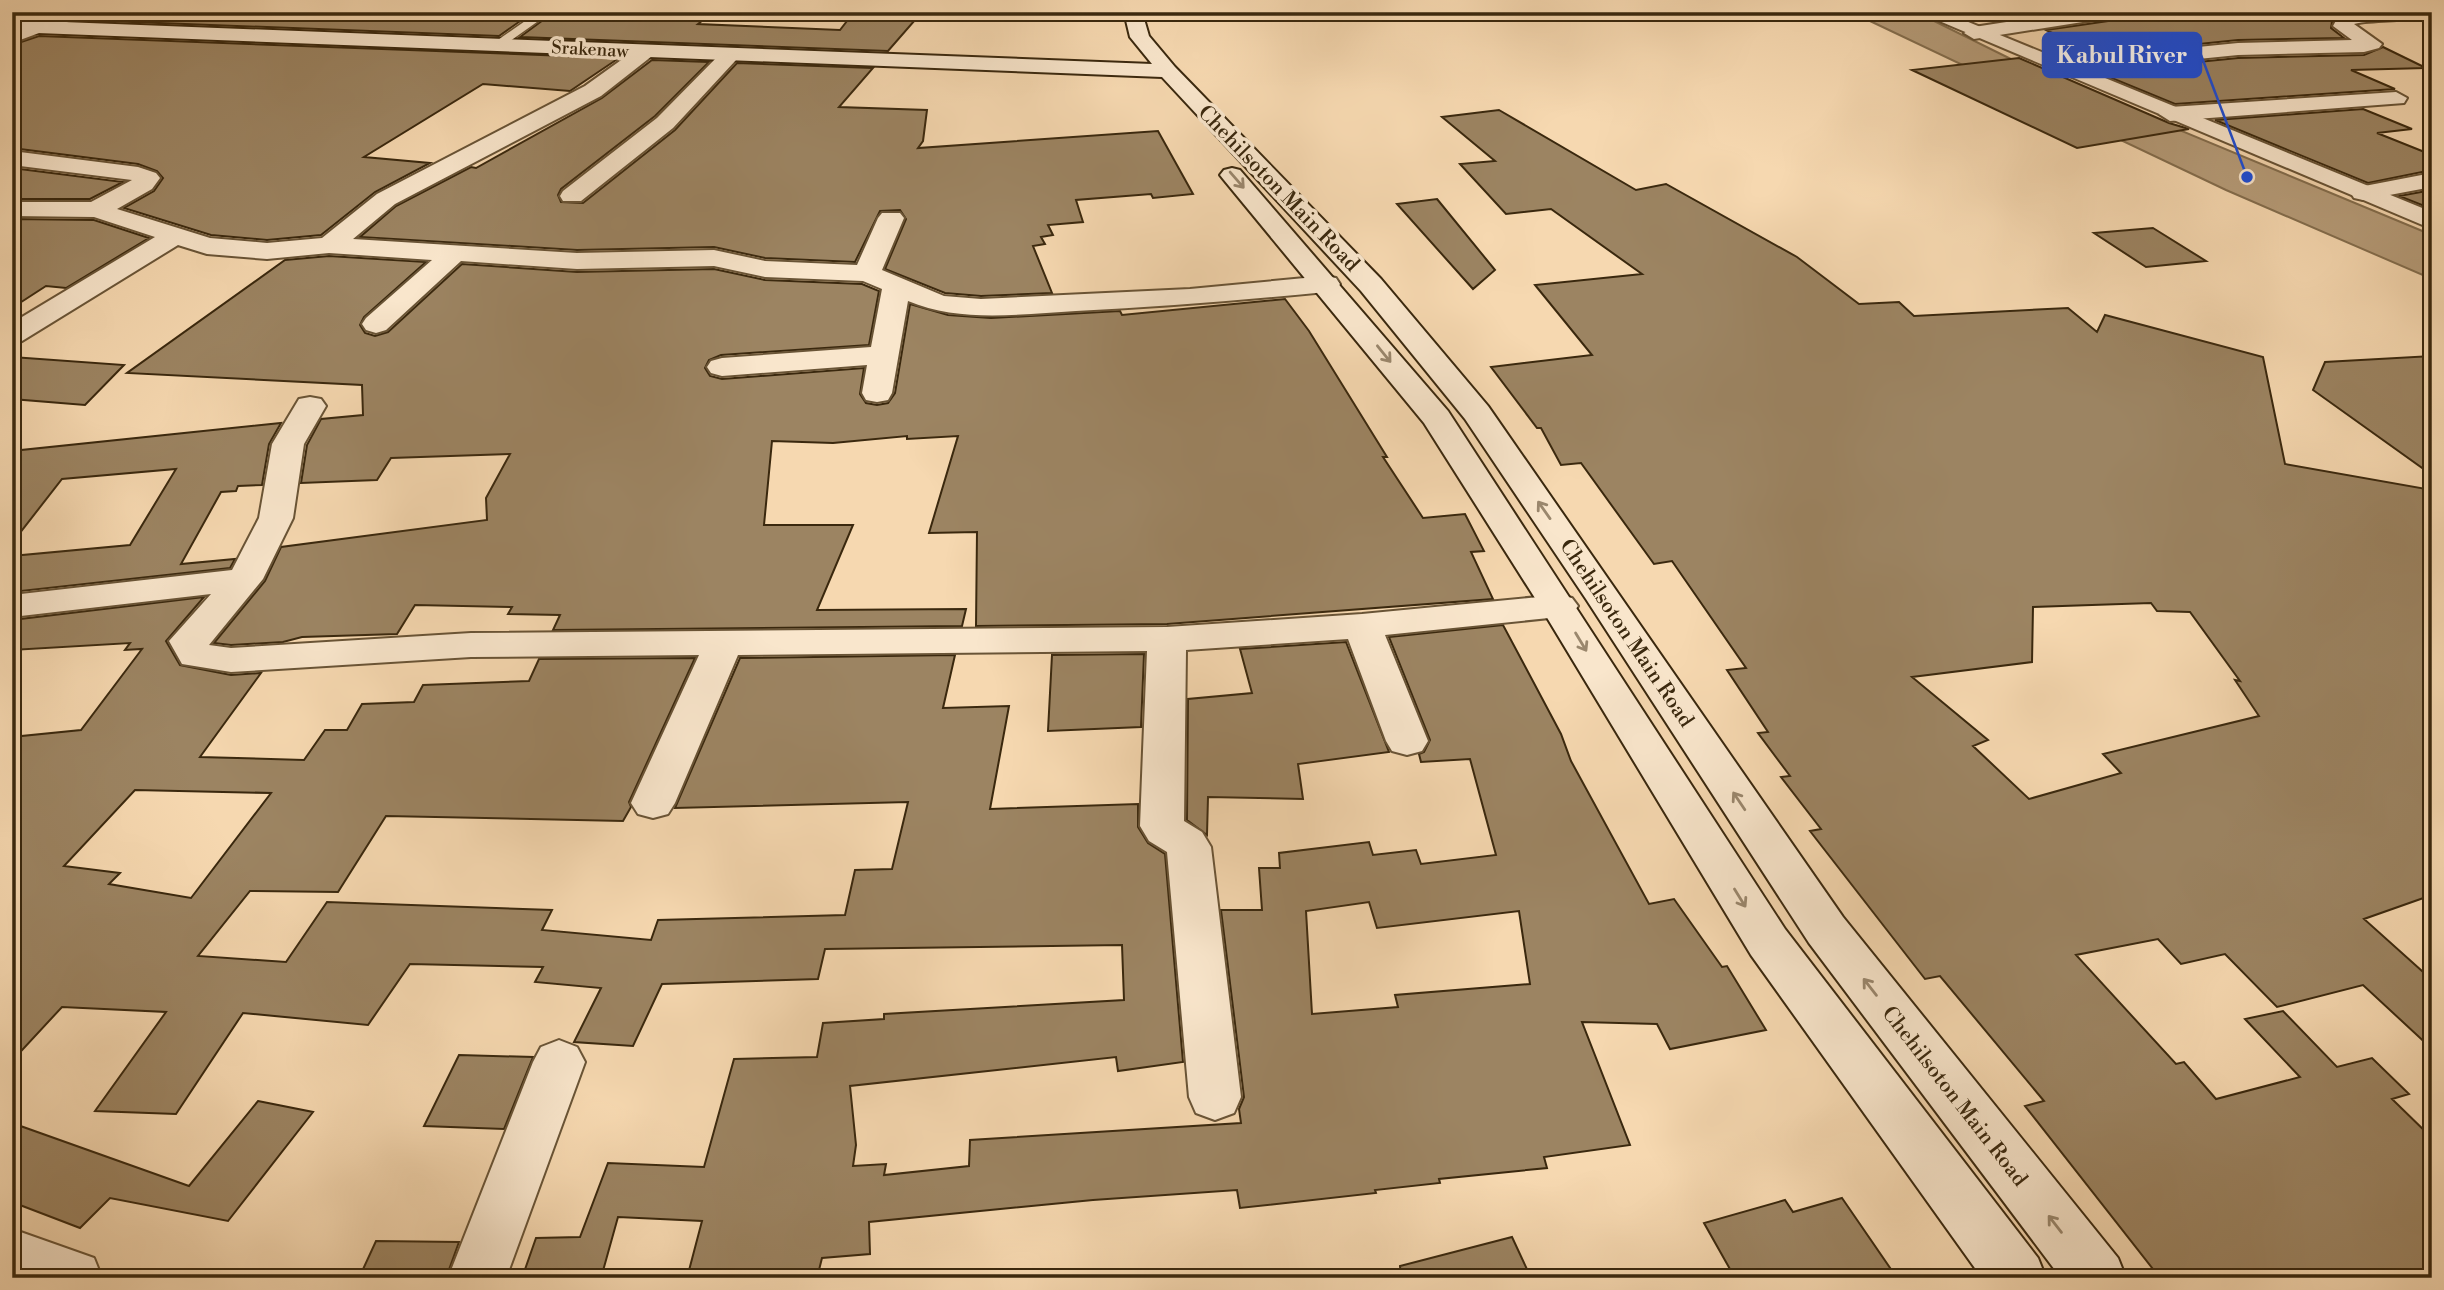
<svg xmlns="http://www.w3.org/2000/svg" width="2444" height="1290" viewBox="0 0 2444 1290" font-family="'Libre Bodoni',serif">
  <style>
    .water { fill: #b69c79; stroke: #846e4e; stroke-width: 2 }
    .building { fill: #9c8462; stroke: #3a280e; stroke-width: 2; fill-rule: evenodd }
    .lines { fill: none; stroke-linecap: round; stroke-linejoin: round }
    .service-casing { stroke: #695436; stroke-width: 3 }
    .minor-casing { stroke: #695436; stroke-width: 4 }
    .tertiary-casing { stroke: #695436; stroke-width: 4 }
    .secondary-casing { stroke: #3a280e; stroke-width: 4 }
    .service { fill: #f9e6cc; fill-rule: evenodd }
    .minor { fill: #f9e6cc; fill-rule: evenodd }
    .tertiary { fill: #f9e6cc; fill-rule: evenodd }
    .secondary { fill: #f9e6cc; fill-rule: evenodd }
    .oneway { stroke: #9a876d }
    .labels { text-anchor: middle; stroke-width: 7; stroke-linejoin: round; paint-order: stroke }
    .far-street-label { font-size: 18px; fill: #3a280e; stroke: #f9e6cc }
    .street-label { font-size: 21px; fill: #3a280e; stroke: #f9e6cc }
    .leader { fill: none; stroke: #1d4ed8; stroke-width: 2.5 }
    .callout-dot { fill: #1d4ed8; stroke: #f9e6cc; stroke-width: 2.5 }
    .callout { fill: #1d4ed8; stroke: #1d4ed8; stroke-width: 2.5 }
    .callout-label { font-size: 23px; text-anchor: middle; font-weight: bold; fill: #fff }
  </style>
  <rect width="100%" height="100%" fill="#f6d8b0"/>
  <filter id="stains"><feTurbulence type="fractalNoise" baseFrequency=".00286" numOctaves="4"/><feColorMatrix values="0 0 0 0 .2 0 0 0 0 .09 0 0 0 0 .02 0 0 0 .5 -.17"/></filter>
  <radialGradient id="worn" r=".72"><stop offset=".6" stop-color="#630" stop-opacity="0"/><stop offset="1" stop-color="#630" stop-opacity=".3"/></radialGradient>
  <path class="water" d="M1851 12H1916L2023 65 2432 235V279L2226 190Z"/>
  <path class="building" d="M89 12H533L499 36 82 20Z
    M554 12H713L698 24 840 30 854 12H922L888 51 520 37Z
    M2120 12H2314L2332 22 2331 28 2344 38 2238 40 2063 58 2053 54 2075 51 2055 42 2069 41 2046 30 2108 21Z
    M39 36 619 58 570 91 483 84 364 157 430 163 375 192 321 235 267 240 211 235 124 208 154 191 163 178 157 171 138 164 12 148V45Z
    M2383 47 2426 68 2351 70 2395 89 2175 104 2097 72 2238 58 2364 55Z
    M2019 58 2169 123 2189 129 2077 148 1912 70Z
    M652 60 709 62 655 116 561 189 558 195 561 202 583 203 675 130 737 63 873 68 839 107 927 110 923 141 918 148 1158 131 1193 194 1153 198 1151 194 1076 200 1083 222 1048 225 1053 235 1041 237 1045 244 1033 246 1052 293 981 296 945 293 885 269 906 219 900 210 880 211 855 262 765 258 714 247 577 250 360 237 396 206 471 167 476 168 602 98Z
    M2363 109 2412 129 2377 133 2432 155V170L2368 183 2215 120Z
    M1499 110 1636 190 1666 184 1797 257 1859 304 1899 302 1914 316 2068 308 2097 332 2105 315 2263 357 2285 464 2432 490V895L2364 919 2432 980V1049L2363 985 2277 1007 2225 954 2181 964 2158 939 2076 955 2176 1064 2184 1062 2216 1099 2300 1077 2245 1019 2283 1011 2337 1067 2372 1058 2409 1094 2392 1099 2432 1138V1278H2160L2025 1106 2044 1101 1940 976 1925 979 1810 831 1821 829 1781 777 1790 776 1758 733 1768 732 1727 670 1746 668 1672 561 1654 564 1581 463 1561 465 1541 428H1537L1491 367 1592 355 1535 285 1642 274 1551 209 1506 214 1460 164 1495 161 1442 117ZM2151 603 2157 611 2190 612 2240 681 2235 680 2259 716 2103 754 2121 773 2029 799 1973 746 1988 740 1912 677 2032 662 2033 607Z
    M12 168 123 182 90 199H12Z
    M2432 190V209L2399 196Z
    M1437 199 1495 270 1473 289 1397 204Z
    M12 219 94 220 149 238 66 288 46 286 12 308Z
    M2153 228 2206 261 2146 267 2094 233Z
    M329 256 426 262 364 317 360 325 365 333 375 336 388 332 462 264 577 272 714 269 765 280 862 284 879 291 869 345 721 355 709 360 705 368 710 376 722 379 864 368 860 394 866 403 877 405 888 403 895 393 910 304 948 315 991 318 1120 311 1122 315 1285 299 1309 331 1387 457H1383L1423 518 1465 514 1484 551 1471 552 1493 599 1167 624 976 626 977 532 929 533 958 436 907 439V436L833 443 772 441 764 525H853L817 610 966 609 962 626 553 630 560 615 508 614 512 607 415 605 397 634 302 637 283 642 231 645 214 643 265 581 281 547 487 520 486 498 510 454 391 458 377 480 301 483 307 445 321 419 363 415 362 385 127 373 285 260Z
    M2432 356V475L2313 390 2325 362Z
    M12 357 124 365 85 405 12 399Z
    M281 423 269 444 262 485 238 486 236 491 221 492 181 564 235 559 230 568 12 592V556L130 545 176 469 62 479 12 543V451Z
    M204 597 166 641 180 665 231 675 261 673 200 757 304 760 325 730H347L362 704 414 702 423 685 529 681 539 659 695 658 629 802 631 807 623 821 386 816 338 892 250 891 198 956 286 962 327 902 552 910 542 930 651 940 658 920 845 915 855 870 892 869 908 802 675 808 740 658 955 655 943 708 1009 706 990 809 1138 804V827L1148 843 1165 854 1183 1062 1118 1071 1116 1057 850 1086 856 1145 853 1166 886 1164 884 1175 969 1166 970 1140 1241 1123 1239 1109 1244 1097 1221 910H1262L1259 868H1280L1279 853 1369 842 1373 855 1416 850 1421 864 1496 855 1470 759 1421 762 1419 754 1424 752 1430 740 1389 637 1503 625 1561 734 1571 761 1649 904 1674 899 1722 967 1727 966 1766 1030 1670 1049 1657 1024 1582 1022 1630 1145 1544 1157 1547 1168 1439 1179 1440 1183 1375 1190 1376 1193 1240 1208 1237 1190 1093 1200 869 1222 870 1254 822 1258 817 1278H687L702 1221 618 1217 601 1278H522L536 1238 580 1237 608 1163 704 1167 734 1059 817 1057 823 1023 884 1019V1014L1124 1000 1122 945 825 949 818 979 662 984 633 1046 574 1042 601 988 535 982 543 967 410 964 368 1025 243 1013 176 1114 95 1111 166 1012 62 1007 12 1061V737L81 730 142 649 125 650 130 643 12 650V620ZM135 790 271 793 191 898 109 884 120 873 64 866ZM1369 902 1377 928 1519 911 1530 984 1395 995 1398 1007 1312 1014 1306 911Z
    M1346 642 1389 752 1298 764 1303 799 1208 797 1207 835 1187 820 1188 699 1252 693 1240 649Z
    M1144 654 1141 727 1048 731 1052 655Z
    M459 1055 533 1057 504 1129 424 1126Z
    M258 1101 313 1112 228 1221 110 1198 80 1228 12 1202V1123L189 1186Z
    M1842 1198 1897 1278H1735L1704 1223 1785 1200 1793 1212Z
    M1512 1237 1531 1278H1401L1400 1266Z
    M376 1241 459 1242 446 1278H359Z"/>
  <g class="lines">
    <g class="service-casing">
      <path id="service" d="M538 12H551L503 46H495V42Z"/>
    </g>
    <g class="minor-casing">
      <path id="minor" d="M60 12H87L85 16 12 43V30Z
        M2070 12H2117L2108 18 1974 39 1964 33 1974 27Z
        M2355 12H2430C2420 23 2371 19 2354 24L2382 44 2379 48 2364 52 2238 55 2058 73 2048 67 2058 61 2238 43 2352 40 2333 26 2338 17Z
        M645 46 655 52 652 56 601 96 395 204 353 239 577 253 714 250 765 261 857 265 878 218 882 213H900L904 218 882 270 944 296 981 299 1190 289 1326 276 1336 278 1340 284 1336 290 1326 292C1243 300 1160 307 1076 311 1020 314 960 323 908 301L892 393 888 400 877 402 866 400 862 393 867 365 722 376 711 373 707 367 711 361 722 358 871 347 882 289 863 281 765 277 714 266 577 269 461 261 386 330 376 333 366 330 362 324 366 318 432 260 329 253 267 259 207 254 178 245 22 341 12 344V323L155 237 94 217 12 216V202H91L132 180 12 165V151L138 167 156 173 160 178 152 189 117 209 210 238 267 243 322 238 377 194 585 86 638 48Z
        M729 50 736 52 739 56 736 60 673 128 581 201H563L560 196 563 191 657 118 722 52Z
        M2396 92 2407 98 2404 103 2170 121 2159 114 2170 107Z
        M2432 173V187L2363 200 2354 198 2351 193 2354 188Z
        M310 397 321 399 326 406 304 444 293 518 263 579 209 645 231 648 471 633 1167 627 1362 614 1559 595 1572 598 1578 606 1572 614 1559 617 1385 635 1428 741 1422 751 1407 755 1392 751 1386 741 1348 639 1186 650 1184 821 1202 832 1211 847 1241 1097 1234 1113 1215 1120 1196 1113 1189 1097 1167 852 1149 841 1140 826 1147 651 738 655 675 803 668 814 653 818 638 814 631 803 699 655 471 657 231 672 182 664 169 641 211 594 12 617V595L232 570 259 518 272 444 299 399Z
        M559 1040 577 1047 585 1062 506 1278H448L533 1062 541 1047Z
        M12 1229 94 1258 102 1278H12Z"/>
    </g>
    <g class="tertiary-casing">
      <path id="tertiary" d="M1918 12H1944L2432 212V229Z"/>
    </g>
    <g class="secondary-casing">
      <path id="secondary" d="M1124 12H1142L1149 36 1175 67 1381 279 1488 406 1843 917 2118 1258 2126 1278H2061L1809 943 1586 599 1465 419 1361 291 1162 77 12 32V20L1152 64 1130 37Z
        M1232 168 1240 170 1448 411 1785 929 2038 1258 2046 1278H1982L1751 955 1540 606 1424 423 1224 180 1220 175 1224 170Z"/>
    </g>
    <use href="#service" class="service"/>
    <use href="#minor" class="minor"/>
    <use href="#tertiary" class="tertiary"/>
    <use href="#secondary" class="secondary"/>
  </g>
  <defs><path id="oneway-shaft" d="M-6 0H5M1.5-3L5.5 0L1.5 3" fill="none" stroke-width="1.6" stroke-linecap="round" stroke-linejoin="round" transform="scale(1.75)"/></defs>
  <g class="oneway">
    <use href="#oneway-shaft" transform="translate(1237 180) rotate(49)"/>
    <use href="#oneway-shaft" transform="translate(1384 354) rotate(51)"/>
    <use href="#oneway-shaft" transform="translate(1544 510) rotate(-125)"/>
    <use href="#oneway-shaft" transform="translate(1581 642) rotate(59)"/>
    <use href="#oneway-shaft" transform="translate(1739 801) rotate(-124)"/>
    <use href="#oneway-shaft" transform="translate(1740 898) rotate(58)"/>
    <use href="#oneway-shaft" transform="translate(1870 987) rotate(-128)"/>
    <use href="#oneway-shaft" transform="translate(2055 1224) rotate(-128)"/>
  </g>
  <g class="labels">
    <g class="far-street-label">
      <text transform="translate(590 49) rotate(3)" y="6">Srakenaw</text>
    </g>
    <g class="street-label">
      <text transform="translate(1279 188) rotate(46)" y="7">Chehilsoton Main Road</text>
      <text transform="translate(1627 633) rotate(56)" y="7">Chehilsoton Main Road</text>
      <text transform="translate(1955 1096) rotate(52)" y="7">Chehilsoton Main Road</text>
    </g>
  </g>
  <path class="leader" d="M2247 177L2201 55"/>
  <circle class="callout-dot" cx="2247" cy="177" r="7"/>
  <rect class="callout" x="2043" y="33" width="158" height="44" rx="7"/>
  <g class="callout-label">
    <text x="2122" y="63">Kabul River</text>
  </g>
  <rect width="2444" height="1290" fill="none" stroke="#f6d8b0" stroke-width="42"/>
  <rect x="14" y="14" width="2416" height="1262" fill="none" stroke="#3a280e" stroke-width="3.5"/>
  <rect x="21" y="21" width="2402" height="1248" fill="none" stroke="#3a280e" stroke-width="2"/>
  <rect width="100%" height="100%" filter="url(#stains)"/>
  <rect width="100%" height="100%" fill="url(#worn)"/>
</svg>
